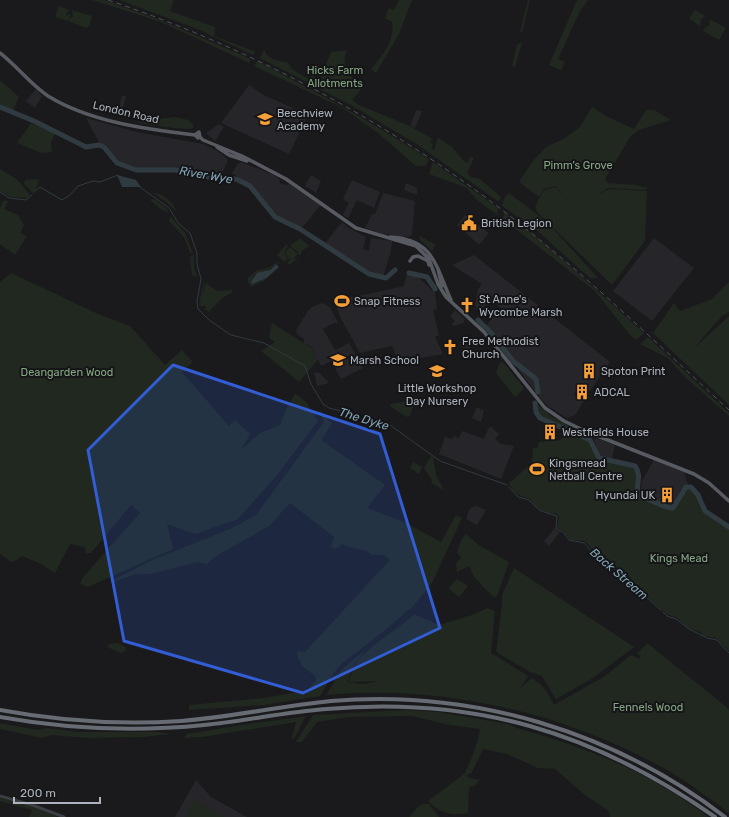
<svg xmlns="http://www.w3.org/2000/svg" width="729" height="817" viewBox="0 0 729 817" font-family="Rubik,sans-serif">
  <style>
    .built { fill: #26262a }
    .green { fill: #202820 }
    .water { fill: #2f3b41 }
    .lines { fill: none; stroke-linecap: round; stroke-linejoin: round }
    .stream { stroke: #2f3b41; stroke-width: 1 }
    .river { stroke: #2f3b41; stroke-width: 5 }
    .tertiary { stroke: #3b3d42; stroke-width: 3 }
    .primary { stroke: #575a61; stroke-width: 3.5 }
    .motorway { stroke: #676b73; stroke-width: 4 }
    .rail { stroke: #4e5157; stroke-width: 1; stroke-dasharray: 5 4; stroke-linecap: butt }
    .marked { fill: #325dd4; fill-opacity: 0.2; stroke: #325dd4; stroke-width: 3; stroke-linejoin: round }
    .labels { text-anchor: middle; stroke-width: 4; stroke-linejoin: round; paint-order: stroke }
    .park-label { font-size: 11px; fill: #86a783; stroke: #151518 }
    .street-label { font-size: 11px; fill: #acb3bc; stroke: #151518 }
    .poi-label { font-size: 11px; fill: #acb3bc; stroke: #151518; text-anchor: start }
    .water-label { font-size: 12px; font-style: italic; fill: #84a5b7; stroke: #151518 }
  </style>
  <rect width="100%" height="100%" fill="#1a1a1c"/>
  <path class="built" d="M249 85 262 94 308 115 289 154 221 123Z
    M36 89 42 96 35 108 26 101Z
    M122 96H126L121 113H118Z
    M416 110 422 111 415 128 410 126Z
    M86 118 137 132 203 144 219 152 227 159V162L220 179 174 169 136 170 117 161 106 145 100 144Z
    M219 124 224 127 215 141 206 133Z
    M241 162 274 175 279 179 280 183 285 185 289 184 321 205 300 230 280 219 247 183 232 173 237 165Z
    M311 175 321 181 316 193 305 186Z
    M352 180 380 192 374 208 357 200 348 218 343 215 349 203 343 199Z
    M406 183 417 188V195L404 190Z
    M383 193 415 201 412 234 409 237 383 234 365 228 372 214H375Z
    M465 215 489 233 479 245 457 225Z
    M342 222 349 228 366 237 363 249 369 251 371 238 392 241 391 251 383 277 364 270 337 252 323 246Z
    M654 238 694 268 652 321 613 291Z
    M474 255 610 362 590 391 581 385 574 394 575 396 584 401 575 415 567 418 548 406 539 397 538 379 519 365 507 351 505 353 503 350 504 348 490 329 487 330 484 328 501 308 494 302 489 301 480 313 475 306 478 289 482 284 452 265Z
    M407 273 419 278 435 293 437 309 433 310 439 335 435 337 443 354 399 362 392 346 360 353 340 317 333 297H354L404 286Z
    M322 303 330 307 338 323H334L323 329 335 350 349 343 363 368 341 379 331 361 321 366 318 360 316 361 313 348 304 343V339L297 334 296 330 308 311 312 307Z
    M455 310 465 319 463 323 453 326 452 324 455 321 450 316Z
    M462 340 471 348V354L460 346Z
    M472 351 490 352 494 359 472 357Z
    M520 368 535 379 537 394 518 369Z
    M314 372 320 373 329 383 317 386Z
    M477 407 484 411 481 422 472 418Z
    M490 426 499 434 495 439 501 444 514 446 501 479 439 454 445 437 452 439 454 436 459 438 462 431 484 439 488 429Z
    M593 437 615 445 612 459 599 455Z
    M654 460 684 472 688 484 680 491 672 506 667 505 640 494 642 481Z
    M476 506 486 510 477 525 466 519 469 510 472 507Z
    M555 528 560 532 549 546 544 541Z
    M196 780 211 797 247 817H175Z"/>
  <path class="green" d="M92 0H105L163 21 251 59 249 63 161 22Z
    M119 0H174L170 11 215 27 214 36 256 52 253 55 195 28Z
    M399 0H412L399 34 376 73 371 69C383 55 395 41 392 22L385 18 389 8 394 10Z
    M528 0H530L522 33 520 32Z
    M577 0H588L580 11 558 59 565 62 561 70 549 65Z
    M59 6 71 11H68L66 16 69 14 71 15 67 21 55 17Z
    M72 10 92 16 89 26 86 28 68 21 70 18 73 17Z
    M695 10 706 16 702 18 700 26 689 19Z
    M710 19 726 28 719 40 703 31 706 26H709Z
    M522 42 515 67 512 66 517 45Z
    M264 50C267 59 278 61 287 62L293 70 309 79 312 75 320 79 331 52 347 50C340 67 350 77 363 87L352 100 359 105 410 126 433 139 430 142 433 144 431 149 434 150 438 138 451 146 465 162 468 163 470 156 474 158 467 173 471 177 480 179 501 197 499 202 418 145 349 104 260 58Z
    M257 61C316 91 373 123 429 159L426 166H416L379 134 343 108 254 66Z
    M0 80 19 97 13 111 0 105Z
    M592 107 606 116 634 129 646 110H654L671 120 639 130 630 137 605 179 608 183 635 185 648 188 645 190 608 188 596 196 609 189 647 191 645 241 612 285 538 213 535 208 537 202 544 190 556 187 566 200 556 186 544 189 539 197 519 182 532 162 546 147 565 138 580 127Z
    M175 117 188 120 193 124V128C188 131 144 124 135 122Z
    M31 123 55 133 51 143 52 152 41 153 17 143Z
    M433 162 498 208 497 215 476 199 467 188 429 174Z
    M0 169 18 180 30 195 27 198 10 197 0 191Z
    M39 179 34 194 24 184 25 180Z
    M154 193C162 193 176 204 176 212L170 205Z
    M509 193 547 222 598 278H590L533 227 502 206 505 196Z
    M154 199 166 208 169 213 162 210 150 200Z
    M3 201H8L4 209 18 215 24 225 20 233 27 236 15 255 0 244V208Z
    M504 212 552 250 644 333 636 340 629 334 595 291 503 219Z
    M170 216 185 233 193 253H190L184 237 169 221Z
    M418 235 436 245 432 251 421 241Z
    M299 239H301L309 246 302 251 300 256 297 251 291 247 292 244Z
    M287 244 288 246 284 252 287 258 285 262 277 255Z
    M290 247 298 254 293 259 299 257 289 265 287 263 292 259H289L285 252Z
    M192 255H194V267L197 277 192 275 190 257Z
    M277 262 281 264 277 263 267 271 254 275 253 284 259 282 281 266 265 280 251 287 247 279 256 271 268 268Z
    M11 273 98 314 130 326 165 365 182 350 193 362 182 372 229 426 235 420 250 434 242 449 260 433 280 425 286 409 295 394C307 399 312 411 318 421L277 475 238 519 195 534 167 524 173 549 88 587 80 584 83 577 140 513 131 505 91 553H86L85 547 70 544 55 573 39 563 22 556C9 566 13 562 0 554V282Z
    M204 282H205L202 297 206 283 217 291 232 290 233 292 221 299 209 312 205 309 206 307 204 305 202 307 199 305 201 299 199 303Z
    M729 282V312L722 316 693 349 729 316V405L653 333 674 303 680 311 712 299Z
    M272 323 313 349 317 361 299 382 261 351 275 342 269 338Z
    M648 337 729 413V416L686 378 668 358 640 344Z
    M501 362 504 363 523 387V390L515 397 496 373 499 364Z
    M414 400 415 402 410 416 407 417 391 407 390 404Z
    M535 402 552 417 589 435 588 438 539 416 534 406Z
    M319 410 332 424 321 440 385 485 367 508 406 523 441 542 456 515 462 518 432 583 410 610 409 609C389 628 367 644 345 661 334 669 327 685 320 696L265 705 189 710V705L264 698 308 690 316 680 315 676 302 666 297 655 298 651 305 652 390 560 384 555H372L367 551 345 546 343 544 335 549 331 547 334 537 290 503 269 526 213 558 207 564 198 562 150 574H136L113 582 115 579 150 561 230 529 256 515 324 422Z
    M561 430 590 442C593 447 593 454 597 457 607 466 624 460 635 467L638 475 636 490 638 496 657 502 669 510C678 508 681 496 686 488L689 487 696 493 705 512 729 529V651L716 638 704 636 700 632 688 628 676 617 668 615 647 597 640 589 624 578 601 556 594 552 588 544 583 541 571 540 564 532 557 527 559 518 558 514 546 513 536 507 530 499C518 495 514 495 509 483L532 463 533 448H537L539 442 561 440 563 434 561 433Z
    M431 456 433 457 436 475 444 490 431 483 432 480 424 468Z
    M413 462 422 467 419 474 410 468Z
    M466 534 480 546 509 562 497 596 494 598 474 577 469 566 457 572 456 563 461 558 457 552 461 540Z
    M514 568 634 647 593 678 556 699 542 676 530 672 496 652 502 604V595Z
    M457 579 468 586 459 597 448 588Z
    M487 608 495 611 491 653 528 676 520 688 532 678C544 685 548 693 554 705L605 676 631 655 639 659 641 656 637 654 647 643 724 705 729 710V813C709 798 688 782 667 770 565 713 443 684 326 695L342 669 365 650 355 664 347 682 363 684 380 681 348 682C351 675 354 668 357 662 368 646 399 629 414 614L439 625 475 614Z
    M118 643 125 647 126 651 121 653 109 648 108 644Z
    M406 710 438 712 508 724 517 728C585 747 652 773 708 817H610L609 811 585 795 555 769 538 768 507 754 483 749 471 774 469 773 468 776 464 775 470 778 479 780 475 786 469 787 468 813C452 817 439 812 428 801L464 774C471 761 477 746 480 729L450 725 412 716 349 717 317 722 302 742H296L313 715Z
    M306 716 294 739 292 738 296 722 202 737 184 738 187 734 241 725Z
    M0 723 38 730 45 728 79 732H157L170 734 144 737 88 738 51 735 42 738 0 729Z
    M0 798 40 809 58 817H29L32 810 0 801Z
    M195 800 225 817H186Z
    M424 804H429L439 817H409L419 806Z"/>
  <path class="water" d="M117 175 136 180 141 187H122Z
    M276 264 279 267 266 278 253 284 251 282 257 273 270 270Z"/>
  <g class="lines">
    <path class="stream" d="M140 187 169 208 179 224 190 233 197 253V264L201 279 197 301 198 309 209 320 231 335 264 343 305 366 311 384 323 404 329 408 345 412 354 417 390 425 440 461 507 485
      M35 191 40 187 62 200 70 195 78 186 93 181 100 182 118 175
      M0 192 9 198 26 200 32 195
      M509 487 518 497 529 500C541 513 541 511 557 516L556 528 564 533 569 540 584 543 593 553 600 557 661 610
      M663 612 667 616 676 619 689 629 707 638 717 640 729 653"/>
    <path class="river" d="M0 107 34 121 86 147 99 145 104 147 117 163 136 170H175L218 179H236L250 186 275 217 300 229 369 274 386 278 395 270
      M409 273 427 277 435 289
      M478 320 492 334 513 361 536 379 538 392
      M535 403 536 412 540 418 590 440 599 458 635 466C644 478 632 489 641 497 651 499 666 509 673 508L686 487H691L698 495 705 511 729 527"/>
    <path class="tertiary" d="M0 796 35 806 64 817"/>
    <path class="primary" d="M0 53C17 66 30 84 48 96 90 122 146 129 195 135L198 138 200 137 203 140 242 156 286 179 356 228 416 246 429 259 438 284 446 297 484 332 545 408 564 421 585 431 694 474 709 483 729 501
      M195 135 199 132 200 137
      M217 147 229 155 247 161
      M390 237C434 239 436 267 451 300
      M410 261 413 257 418 256 428 261 429 265
      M438 269 442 286"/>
    <path class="motorway" d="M0 710C59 721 121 725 181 721 231 717 281 706 331 701 472 689 613 731 725 817
      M0 717C67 729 136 732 204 725 245 721 285 712 326 709 474 696 594 732 715 817"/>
    <path class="rail" d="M108 0C262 52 409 133 535 236 603 291 665 351 729 410"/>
  </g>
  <path class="marked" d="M173 365 380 434 440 628 303 693 124 641 88 450Z"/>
  <defs>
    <g id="school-bare" transform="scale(1.2)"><path d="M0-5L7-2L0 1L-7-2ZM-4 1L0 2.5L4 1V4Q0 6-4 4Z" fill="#f59f39" stroke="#151518" stroke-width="2.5" paint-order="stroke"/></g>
    <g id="civic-bare" transform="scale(1.2)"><path d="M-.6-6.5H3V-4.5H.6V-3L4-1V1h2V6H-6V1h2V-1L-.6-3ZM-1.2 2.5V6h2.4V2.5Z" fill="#f59f39" stroke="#151518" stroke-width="2.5" paint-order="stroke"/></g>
    <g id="stadium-bare" transform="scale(1.2)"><path d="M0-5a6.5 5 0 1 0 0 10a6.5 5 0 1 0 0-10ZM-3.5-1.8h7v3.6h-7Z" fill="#f59f39" stroke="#151518" stroke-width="2.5" paint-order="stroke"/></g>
    <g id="church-bare" transform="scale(1.2)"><path d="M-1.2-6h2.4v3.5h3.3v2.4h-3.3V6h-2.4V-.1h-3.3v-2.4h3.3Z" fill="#f59f39" stroke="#151518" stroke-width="2.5" paint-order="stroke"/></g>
    <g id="building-bare" transform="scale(1.2)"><path d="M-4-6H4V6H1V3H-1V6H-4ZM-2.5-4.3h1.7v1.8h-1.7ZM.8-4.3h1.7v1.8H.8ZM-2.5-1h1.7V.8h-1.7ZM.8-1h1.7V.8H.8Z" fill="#f59f39" stroke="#151518" stroke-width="2.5" paint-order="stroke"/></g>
  </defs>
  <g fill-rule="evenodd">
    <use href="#school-bare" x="265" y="119"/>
    <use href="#civic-bare" x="469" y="223"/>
    <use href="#stadium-bare" x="342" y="301"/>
    <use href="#church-bare" x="467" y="305"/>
    <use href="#church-bare" x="450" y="347"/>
    <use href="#school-bare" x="338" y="360"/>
    <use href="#school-bare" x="437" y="371"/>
    <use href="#building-bare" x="589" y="371"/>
    <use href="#building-bare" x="582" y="392"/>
    <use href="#building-bare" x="550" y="432"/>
    <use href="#stadium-bare" x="537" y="469"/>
    <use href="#building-bare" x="667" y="495"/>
  </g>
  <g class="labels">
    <g class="park-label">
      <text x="335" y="74">Hicks Farm<tspan x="335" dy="13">Allotments</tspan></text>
      <text x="578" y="169">Pimm's Grove</text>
      <text x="67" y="376">Deangarden Wood</text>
      <text x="679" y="562">Kings Mead</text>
      <text x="648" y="711">Fennels Wood</text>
    </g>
    <g class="street-label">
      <text transform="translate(126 112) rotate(13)" y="4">London Road</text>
    </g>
    <g class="poi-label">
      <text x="277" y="117">Beechview<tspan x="277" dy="13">Academy</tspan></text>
      <text x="481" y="227">British Legion</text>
      <text x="479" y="303">St Anne's<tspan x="479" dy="13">Wycombe Marsh</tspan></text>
      <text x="354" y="305">Snap Fitness</text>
      <text x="462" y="345">Free Methodist<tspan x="462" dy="13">Church</tspan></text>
      <text x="350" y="364">Marsh School</text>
      <text x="601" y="375">Spoton Print</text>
      <text x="437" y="392" text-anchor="middle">Little Workshop<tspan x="437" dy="13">Day Nursery</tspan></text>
      <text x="594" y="396">ADCAL</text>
      <text x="562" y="436">Westfields House</text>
      <text x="549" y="467">Kingsmead<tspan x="549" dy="13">Netball Centre</tspan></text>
      <text x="655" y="499" text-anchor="end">Hyundai UK</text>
    </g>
    <g class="water-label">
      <text transform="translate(206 175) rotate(10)" y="4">River Wye</text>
      <text transform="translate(364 419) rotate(17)" y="4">The Dyke</text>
      <text transform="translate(619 574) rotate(41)" y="4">Back Stream</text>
    </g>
  </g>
  <path d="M14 797v6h86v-6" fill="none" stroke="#acb3bc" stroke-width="2"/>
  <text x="20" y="797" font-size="12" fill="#acb3bc" stroke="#151518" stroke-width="3" paint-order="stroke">200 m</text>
</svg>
